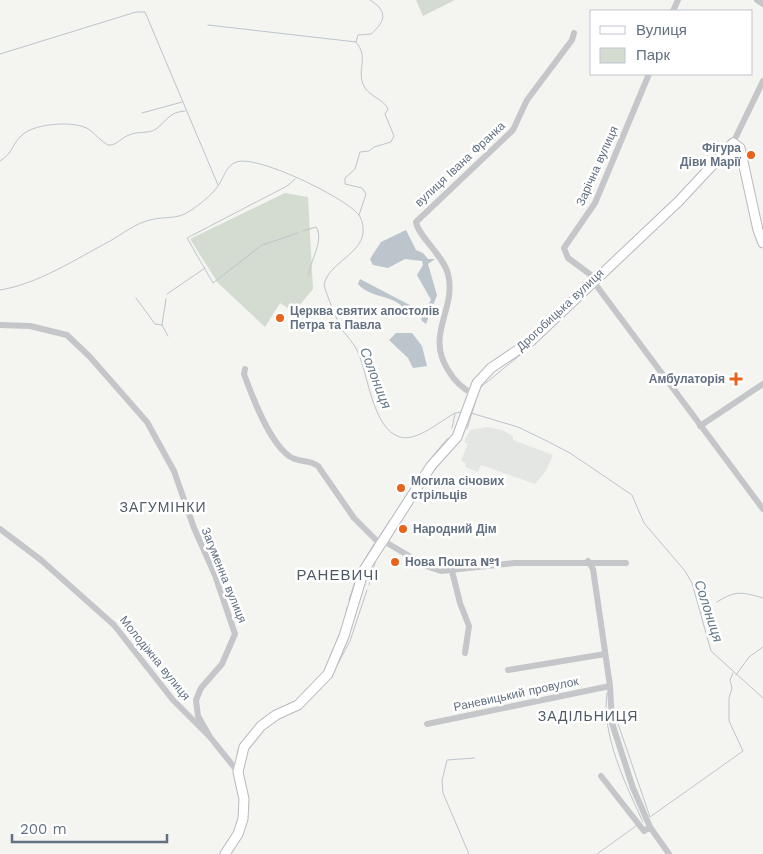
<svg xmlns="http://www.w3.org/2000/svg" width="763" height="854" viewBox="0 0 763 854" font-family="'Work Sans',sans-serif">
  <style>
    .built { fill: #e4e6e4 }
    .green { fill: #d4dbd1 }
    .water { fill: #bcc5cc }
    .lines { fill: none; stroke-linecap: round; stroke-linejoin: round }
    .stream { stroke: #bcc5cc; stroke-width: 1 }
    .secondary-casing { stroke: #b6b9be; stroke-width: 11 }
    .street { stroke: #c4c6ca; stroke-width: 6 }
    .secondary { stroke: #fff; stroke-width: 9 }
    .poi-dot { fill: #e8641c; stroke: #fff; stroke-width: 2 }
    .labels { text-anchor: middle; stroke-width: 5; stroke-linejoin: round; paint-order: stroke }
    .poi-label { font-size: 12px; font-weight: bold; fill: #627082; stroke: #fff; text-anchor: start }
    .street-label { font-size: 12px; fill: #627082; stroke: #fff }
    .water-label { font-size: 14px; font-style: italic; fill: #637987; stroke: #fff }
    .neighbourhood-label { font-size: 14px; letter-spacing: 1px; fill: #505a67; stroke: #fff }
    .quarter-label { font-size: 15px; letter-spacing: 1px; fill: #505a67; stroke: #fff }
  </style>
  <rect width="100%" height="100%" fill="#f4f4f0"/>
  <path class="built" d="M488 427 502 430 513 436V440L553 455 546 471 535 484 481 465 478 472 465 467 466 464 461 460 468 444 464 442 470 430Z"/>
  <path class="green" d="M416 0H455L423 16Z
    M285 193 308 197 313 289 294 312 280 303 265 327 218 283 190 239Z"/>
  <path class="water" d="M406 230 416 250 423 253 428 259H435L428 264 437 295 426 324 422 321 419 312 411 313 407 318C404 293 372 301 358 284L360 279 423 312 431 300 417 275 423 265 422 261 405 259 388 268 373 265 370 259 381 242Z
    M396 333H412L422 346 427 366 413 368 408 358 389 340Z"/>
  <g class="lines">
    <path class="stream" d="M208 25 356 42
      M0 54 136 12H145L218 185
      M142 113 182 102
      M0 161C14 152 12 144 22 135 35 123 76 120 90 130 96 135 101 141 108 145 116 146 121 138 129 135 137 131 149 134 156 129 168 120 169 112 185 111
      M295 179 287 186 187 238 213 283 262 245 298 233
      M359 215 366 194 362 188 345 184V178L355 169 360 152 369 151 374 147 391 142 394 136 385 114 388 109C383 98 367 96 363 84 357 68 369 58 356 42L358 35 371 34C386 21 388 11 370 0
      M303 231 316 227C325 240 309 262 309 275
      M0 290C38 284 76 259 110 241 122 234 136 223 150 220 164 216 177 220 190 211 200 204 211 196 218 186 224 178 225 167 236 162 256 154 344 197 358 214 361 217 363 224 363 228 366 253 328 262 324 285 327 296 337 321 343 331 348 337 353 343 357 350 368 372 372 429 400 437 417 442 440 421 455 413L462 412
      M167 294 205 268
      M136 298 155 324 162 325
      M166 299 162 325 168 336
      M481 387 525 351
      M471 413 518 427 545 440 570 453 632 495 644 523 685 571 692 583 711 651 763 698
      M452 428 455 414
      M467 429 479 390
      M413 487 432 457 447 439
      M421 490 440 462
      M379 537 391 519
      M369 585 376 559
      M349 600 359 569 374 544
      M717 602C736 590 742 592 763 598
      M700 613 712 606
      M345 620 347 607
      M333 673 350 641 367 590
      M736 675 749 657 763 647
      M607 693C601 735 626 785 643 822
      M270 714 279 709
      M615 715 650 817 743 751 729 721V698L732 688 730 680 733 673
      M237 752 250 732
      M469 854 443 793 442 781 447 760 474 758
      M597 854 636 826"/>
    <g class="secondary-casing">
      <path id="secondary" d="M225 854 238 834 243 819 244 799 238 772 244 747 261 726 276 715 298 705 328 674 344 636 364 570 431 466 457 437 477 383 491 368 531 341 679 201 733 143 740 148 758 230 763 243"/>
    </g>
    <path class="street" d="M757 0 763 4
      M673 11 678 0
      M733 143 763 81
      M595 278 568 258 564 248 595 203 649 74
      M593 281 763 509
      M0 325 30 326 67 335 90 357 147 422 174 471 194 528 215 575 235 634 222 664 201 688 196 700 198 716 210 737
      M245 369 244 374C252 396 269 442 289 456 298 463 309 459 318 466L354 518 379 543
      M472 393C461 388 454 380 448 370 425 334 457 309 448 274 443 255 418 236 416 222L513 130 527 100 572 40 574 33
      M700 426 763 384
      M0 529 41 560 114 625 173 700 210 737 238 772
      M382 540 426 566 441 571 514 563H626
      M588 561 593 569 610 686 612 723 633 788 650 827 669 854
      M452 571 460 603 469 626 465 653
      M508 670 605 654
      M427 724 610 686
      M601 776 644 831 650 827"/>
    <use href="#secondary" class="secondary"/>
  </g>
  <g class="poi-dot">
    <circle cx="751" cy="155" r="5"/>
    <circle cx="280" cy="318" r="5"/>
    <path d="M733.5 371.5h5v5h5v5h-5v5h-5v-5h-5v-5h5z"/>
    <circle cx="401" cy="488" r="5"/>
    <circle cx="403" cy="529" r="5"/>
    <circle cx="395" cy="562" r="5"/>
  </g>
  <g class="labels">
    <g class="poi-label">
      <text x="741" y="152" text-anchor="end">Фігура<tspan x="741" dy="14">Діви Марії</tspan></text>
      <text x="290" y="315">Церква святих апостолів<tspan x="290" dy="14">Петра та Павла</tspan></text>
      <text x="725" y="383" text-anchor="end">Амбулаторія</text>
      <text x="411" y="485">Могила січових<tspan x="411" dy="14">стрільців</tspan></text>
      <text x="413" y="533">Народний Дім</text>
      <text x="405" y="566">Нова Пошта №1</text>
    </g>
    <g class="street-label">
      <text transform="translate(460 164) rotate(-43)" y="4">вулиця Івана Франка</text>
      <text transform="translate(597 166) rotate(-66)" y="4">Зарічна вулиця</text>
      <text transform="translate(560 310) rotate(-43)" y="4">Дрогобицька вулиця</text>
      <text transform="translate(224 575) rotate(68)" y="4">Загуменна вулиця</text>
      <text transform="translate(155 658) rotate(51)" y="4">Молодіжна вулиця</text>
      <text transform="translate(516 694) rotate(-12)" y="4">Раневицький провулок</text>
    </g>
    <g class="water-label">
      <text transform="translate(376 378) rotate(69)" y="5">Солониця</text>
      <text transform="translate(709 611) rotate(72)" y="5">Солониця</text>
    </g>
    <g class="neighbourhood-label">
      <text x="163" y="512">ЗАГУМІНКИ</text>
      <text x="588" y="721">ЗАДІЛЬНИЦЯ</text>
    </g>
    <g class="quarter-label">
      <text x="338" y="580">РАНЕВИЧІ</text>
    </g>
  </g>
  <rect x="590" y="10" width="162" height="65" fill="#ffffff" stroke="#c0c6cd"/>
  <rect x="600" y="26" width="25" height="8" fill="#ffffff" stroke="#c0c6cd"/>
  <text x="636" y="35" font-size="15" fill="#627082">Вулиця</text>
  <rect x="600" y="48" width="25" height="15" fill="#d4dbd1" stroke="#c0c6cd"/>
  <text x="636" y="60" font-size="15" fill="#627082">Парк</text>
  <path d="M12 834v8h155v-8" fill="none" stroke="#627082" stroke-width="2.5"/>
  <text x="20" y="834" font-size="15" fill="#627082" stroke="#ffffff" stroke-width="4" paint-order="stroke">200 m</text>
</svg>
